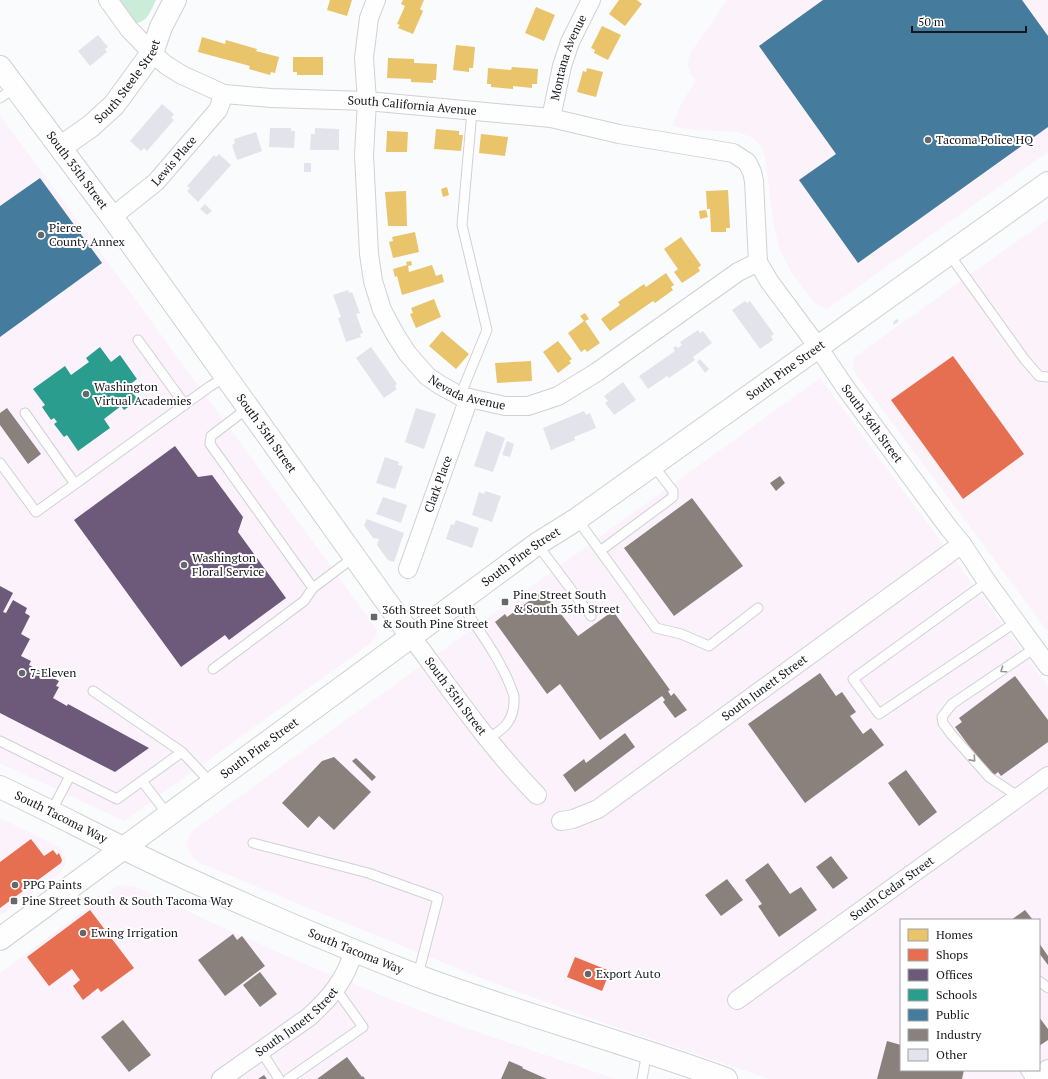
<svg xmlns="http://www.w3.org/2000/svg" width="1048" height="1079" viewBox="0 0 1048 1079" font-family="'PT Serif',serif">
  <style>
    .commercial { fill: #fcf2f9 }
    .industrial { fill: #fbf2fc; fill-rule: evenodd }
    .green { fill: #cbecd8 }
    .homes { fill: #e9c46a }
    .shops { fill: #e76f51 }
    .offices { fill: #6d597a }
    .schools { fill: #2a9d8f }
    .public { fill: #457b9d }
    .industry { fill: #8a817c }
    .building { fill: #e2e3eb }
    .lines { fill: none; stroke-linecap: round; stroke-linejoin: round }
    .lane-casing { stroke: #d1d1d4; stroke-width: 11 }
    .street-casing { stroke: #d1d1d4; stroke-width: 20 }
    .secondary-casing { stroke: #d1d1d4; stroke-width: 24 }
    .lane { stroke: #fefeff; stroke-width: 9 }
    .street { stroke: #fefeff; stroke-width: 18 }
    .secondary { stroke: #fefeff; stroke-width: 22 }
    .oneway { stroke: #969698 }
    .poi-dot { fill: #66676a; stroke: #fff; stroke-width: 1.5 }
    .labels { text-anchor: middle; stroke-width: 4; stroke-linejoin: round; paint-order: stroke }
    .street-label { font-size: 12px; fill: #16171b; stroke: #fff }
    .poi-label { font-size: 12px; fill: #16171b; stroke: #fff; text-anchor: start }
  </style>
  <rect width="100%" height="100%" fill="#fafbfd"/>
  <path class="commercial" d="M727 0H1048V152L827 309 814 303 790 270 779 248 773 221 766 163 764 154 760 145 751 137 738 132 692 130 672 126 680 106 696 80 692 77 688 67V61L690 54Z
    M1048 219V632L853 370V358Z"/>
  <path class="industrial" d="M0 115 376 628 377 632 376 637 371 643 124 821 0 763Z
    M820 378 1048 686V1079H770L595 1020 496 984 301 905 198 862 193 858 187 847V842L192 831ZM901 920H1039V1070H901Z
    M0 818 59 847 63 852 65 857 66 863 60 873 0 916Z
    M123 885 137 887 217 925 298 961 380 995 463 1027 616 1079H0V973L117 886Z"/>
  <path class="green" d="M115 0H156C149 14 148 22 132 24Z"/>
  <path class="homes" d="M330 0H352L347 16 327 10Z
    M403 0H424L420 9 423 11 413 34 398 28 400 25 397 24 405 6 401 4Z
    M619 0H637L642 4 625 26 609 14Z
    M536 7 555 15 544 41 525 33Z
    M602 26 621 35 608 60 594 53 595 50 591 48Z
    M202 37 225 44 226 40 257 49 256 51 279 57 275 73 271 72 270 75 249 69 250 66 198 52Z
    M456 45 475 47 473 68H469V72L453 70Z
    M293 57H323V75H297V72H293Z
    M388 58 414 59V63L437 64 436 80H433V83L411 82V79L387 78Z
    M512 67 538 69 537 84H532V88L513 86V89L491 87V84H487L488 68 511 70Z
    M587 68 603 72 596 97 577 92 583 71 586 72Z
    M436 129 459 131V135H463L461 151 434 149Z
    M387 131 408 132 407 152H386Z
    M481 134 508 137 505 156 479 153Z
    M447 187 449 195 443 197 441 189Z
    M728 190 730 228H726V232H711L710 209H707L706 191Z
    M406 191 407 226H388L385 192Z
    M706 210 708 217 700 219 699 211Z
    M415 232 419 252 393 258 389 242 393 241 392 237Z
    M681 237 701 265 698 268 700 271 682 283 674 272 678 269 664 249Z
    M411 261 412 265 408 266 409 272 432 265 436 276 442 274 444 282 402 295 397 276 395 277 393 269 407 265 406 262Z
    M666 273 674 285 671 287 673 290 655 303 653 301 610 331 601 319 620 305 618 302 644 284 646 287Z
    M434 299 441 317 416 328 410 314 413 313 411 308Z
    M585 313 589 319 585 321 600 343 587 352 585 349 581 352 568 333 584 321 580 316Z
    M442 331 469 354 456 369 429 346Z
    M558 341 572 359 569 361 571 363 558 373 543 352Z
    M531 361 532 381 497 383 495 363Z"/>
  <path class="shops" d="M953 356 1024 454 963 499 891 400Z
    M31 839 44 856 53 850 57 855 59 853 62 860 61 863 0 908V862Z
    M90 910 134 968 101 992 98 988 83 1000 73 986 80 980 72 969 49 986 27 957Z
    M575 957 610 971 602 991 567 977Z"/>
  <path class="offices" d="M175 446 198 477 212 475 243 517 238 532 286 598 229 640 225 635 181 667 74 520Z
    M0 586 13 593 3 612 6 613 13 600 27 608 25 613 30 616 21 634 30 639 21 656 31 661 29 665 59 681 56 686 59 687 53 698 67 706 68 704 149 748 115 772 0 713Z"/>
  <path class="schools" d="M100 347 111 362 120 355 137 379 128 386 138 400 124 410 121 406 104 419 110 428 78 451 67 435 64 437 54 424 57 422 54 418 51 420 42 407 45 405 33 389 65 366 71 375 89 362 86 358Z"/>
  <path class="public" d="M823 0H1022L1048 36V127L858 263 799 180 836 154 759 46Z
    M40 178 102 263 0 337V206Z"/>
  <path class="industry" d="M7 408 41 454 28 464 0 425V413Z
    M780 476 785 483 776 491 770 483Z
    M692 498 743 566 674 616 624 548Z
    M543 591 560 615 561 614 578 636 613 611 670 690 668 691 671 696 674 693 687 710 675 718 663 702 665 700 662 696 600 740 560 684 547 694 495 622 505 614 507 617Z
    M820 673 836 696 842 692 856 712 850 716 863 734 871 728 884 745 805 803 748 724Z
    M1015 676 1048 720V742L1001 776 998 772 992 777 955 727 962 722 959 718Z
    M625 733 635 747 575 792 563 775 584 759 586 763Z
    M334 757 371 792 334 830 319 816 308 828 282 803 322 761Z
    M356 758 376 777 372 781 352 761Z
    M906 770 937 812 919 826 888 783Z
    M831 856 848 878 833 889 816 867Z
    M768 863 790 894 801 887 817 910 779 937 758 906 762 904 745 880Z
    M727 879 743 900 721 916 705 895Z
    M1025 910 1033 920H1011Z
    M233 934 237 940 242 936 265 966 225 996 198 960Z
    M1039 943 1048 956V965L1039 953Z
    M260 972 277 994 260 1007 243 985Z
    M1039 1017 1048 1029V1040L1039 1046Z
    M123 1020 151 1055 129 1072 101 1037Z
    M887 1041 901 1045V1070H964L962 1079H877Z
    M347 1057 362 1077 363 1076 365 1079H317Z
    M509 1061 523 1067 522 1068 547 1079H501Z
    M264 1075 267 1079H258Z"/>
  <path class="building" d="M98 35 108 47 105 49 107 52 90 66 78 51Z
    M162 104 174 114 171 118 174 120 147 151 144 148 141 151 130 141Z
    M270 128H291V131H295L294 148 269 147Z
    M315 128 339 129V150H310L311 134H315Z
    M256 132 262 151 237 160 232 145 235 143 234 139Z
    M219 154 231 165 198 202 187 191 190 188 187 186 214 155 216 157Z
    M304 163H311V172H304Z
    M205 204 212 211 207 215 200 209Z
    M348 290 349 293 352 292 360 313 356 314 363 333 360 334 361 337 346 342 338 318 341 317 333 295Z
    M745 301 747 303 750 301 774 334 771 336 773 340 760 349 732 310Z
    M897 319 899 321 894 325 893 322Z
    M698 330 700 333 703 331 712 343 693 357 695 360 669 378 667 376 648 389 639 376 675 351 673 348 676 346 678 348 682 345 680 342Z
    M371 347 397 384 395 386 397 389 384 398 356 358Z
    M700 359 709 369 705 373 697 362Z
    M623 382 636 400 614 415 605 403 608 401 604 396Z
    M416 408 436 414 424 449 405 442Z
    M584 411 586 415 590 413 596 428 574 437 575 440 551 450 543 428Z
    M486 431 505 438 493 472 474 466Z
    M507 441 514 444 510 457 502 455Z
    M385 457 399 462 398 465 403 466 395 489 376 483Z
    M485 491 501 496 492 522 472 515 479 492 484 494Z
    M383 497 407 505 401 523 376 514Z
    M367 519 404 533 394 562 388 560 377 545 379 539 373 538 364 525Z
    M456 520 479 528 472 548 446 539 451 524 454 525Z"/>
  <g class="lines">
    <g class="lane-casing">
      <path id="lane" d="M0 98 15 87
        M949 254 1025 360 1039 376 1048 377
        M138 340 185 405
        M460 396 487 330 462 225 472 111
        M248 408 211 436 210 444 313 588
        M25 413 75 484 209 387 225 377
        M0 463 36 512 75 484
        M577 519 656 628 681 634 709 646 758 608
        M537 544 591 616
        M600 551 673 497V491L653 465
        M987 582 853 679 879 714 1016 622
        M459 601C477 628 498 655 510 685 511 689 514 693 514 697 515 718 506 729 488 738
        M213 669 304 601 313 588 354 557
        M93 691 182 752 211 783
        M0 741 117 799 182 752
        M142 781 168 815
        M1019 797 989 777 951 734 943 723 942 717 952 704 1035 648
        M51 812 70 776
        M253 843 368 873 438 898 418 975
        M1039 981 1048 988
        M261 1051 279 1079
        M1025 1070 1031 1079
        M288 1079 363 1027 336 989
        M642 1079 647 1052"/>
    </g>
    <g class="street-casing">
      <g id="street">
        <path id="s1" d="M108 0 129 29 152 53 166 65 182 75 224 94 271 98 367 101 551 118 619 134 733 153 747 162 752 172 754 181 758 262 769 281 818 347 845 387 948 527 962 544 987 582 1048 666"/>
        <path id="s2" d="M376 0 369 18 364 58 367 101 364 155 369 254 373 281 382 310 395 334 407 353 427 376 440 385 460 396 505 406H528L558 396 597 372 738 272 758 262"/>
        <path id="s3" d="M551 118 562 66 570 42 591 0"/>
        <path id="s4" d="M112 217 156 182 218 110 224 94"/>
        <path id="s5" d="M408 569 469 398"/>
        <path id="s6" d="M411 636C451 690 490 747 537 795"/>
        <path id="s7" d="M561 821 573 819 598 809 962 544"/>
        <path id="s8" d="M737 1000 1048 776"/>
        <path id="s9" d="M221 1079 309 1017C331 997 346 979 354 950"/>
        <path d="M1034 1079 1048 1069"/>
      </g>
    </g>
    <g class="secondary-casing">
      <g id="secondary">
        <path id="s10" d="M0 67 112 217 411 636"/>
        <path id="s11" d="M61 147 91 126 114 105 152 53 161 27 175 0"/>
        <path id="s12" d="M0 787C63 817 124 850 188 879 267 915 349 950 431 981 529 1016 629 1044 726 1079"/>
        <path id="s13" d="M0 939 537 544 577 519 1048 183"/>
      </g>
    </g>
    <use href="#lane" class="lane"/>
    <use href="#street" class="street"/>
    <use href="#secondary" class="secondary"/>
  </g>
  <defs><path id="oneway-chevron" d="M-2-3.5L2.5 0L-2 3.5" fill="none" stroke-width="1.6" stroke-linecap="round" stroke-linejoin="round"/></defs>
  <g class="oneway">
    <use href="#oneway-chevron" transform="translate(1003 670) rotate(145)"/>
    <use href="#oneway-chevron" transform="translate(973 759) rotate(48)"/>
  </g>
  <g class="poi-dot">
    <circle cx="928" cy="140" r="4"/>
    <circle cx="41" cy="235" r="4"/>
    <circle cx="86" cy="394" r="4"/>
    <circle cx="184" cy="565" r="4"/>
    <rect x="501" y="598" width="8" height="8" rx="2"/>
    <rect x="370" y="613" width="8" height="8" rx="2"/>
    <circle cx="22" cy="673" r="4"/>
    <circle cx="15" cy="885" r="4"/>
    <rect x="10" y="897" width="8" height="8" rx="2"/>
    <circle cx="83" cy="933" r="4"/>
    <circle cx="588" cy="974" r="4"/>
  </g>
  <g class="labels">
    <g class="street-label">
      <text dy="4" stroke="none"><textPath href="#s3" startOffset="63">Montana Avenue</textPath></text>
      <text dy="4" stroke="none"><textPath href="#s11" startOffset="95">South Steele Street</textPath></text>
      <text dy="4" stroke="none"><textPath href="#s1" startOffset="341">South California Avenue</textPath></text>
      <text dy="4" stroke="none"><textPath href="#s4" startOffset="84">Lewis Place</textPath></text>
      <text dy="4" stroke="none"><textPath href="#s10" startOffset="129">South 35th Street</textPath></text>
      <text dy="4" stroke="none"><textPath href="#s13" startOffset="970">South Pine Street</textPath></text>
      <text dy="4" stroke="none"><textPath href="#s2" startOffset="438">Nevada Avenue</textPath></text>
      <text dy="4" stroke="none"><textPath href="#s1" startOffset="982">South 36th Street</textPath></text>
      <text dy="4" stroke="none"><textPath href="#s10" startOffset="453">South 35th Street</textPath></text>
      <text dy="4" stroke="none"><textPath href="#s5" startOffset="90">Clark Place</textPath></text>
      <text dy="4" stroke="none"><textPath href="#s13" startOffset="646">South Pine Street</textPath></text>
      <text dy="4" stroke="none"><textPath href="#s7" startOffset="245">South Junett Street</textPath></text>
      <text dy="4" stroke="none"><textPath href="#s6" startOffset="75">South 35th Street</textPath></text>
      <text dy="4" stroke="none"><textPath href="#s13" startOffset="322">South Pine Street</textPath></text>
      <text dy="4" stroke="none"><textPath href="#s12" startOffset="68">South Tacoma Way</textPath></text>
      <text dy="4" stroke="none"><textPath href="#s8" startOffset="191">South Cedar Street</textPath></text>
      <text dy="4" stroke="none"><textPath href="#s12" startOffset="392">South Tacoma Way</textPath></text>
      <text dy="4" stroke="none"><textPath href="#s9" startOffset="95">South Junett Street</textPath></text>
    </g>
    <g class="poi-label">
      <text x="936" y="144">Tacoma Police HQ</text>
      <text x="49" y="232">Pierce<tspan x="49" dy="14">County Annex</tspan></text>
      <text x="94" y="391">Washington<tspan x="94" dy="14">Virtual Academies</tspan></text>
      <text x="192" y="562">Washington<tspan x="192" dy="14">Floral Service</tspan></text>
      <text x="513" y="599">Pine Street South<tspan x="513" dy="14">&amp; South 35th Street</tspan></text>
      <text x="382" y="614">36th Street South<tspan x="382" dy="14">&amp; South Pine Street</tspan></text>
      <text x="30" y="677">7-Eleven</text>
      <text x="23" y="889">PPG Paints</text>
      <text x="22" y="905">Pine Street South &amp; South Tacoma Way</text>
      <text x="91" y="937">Ewing Irrigation</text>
      <text x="596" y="978">Export Auto</text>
    </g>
  </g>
  <rect x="900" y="919" width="140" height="152" fill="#ffffff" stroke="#a2a2a4"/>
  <rect x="908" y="929" width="20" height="12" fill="#e9c46a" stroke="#a2a2a4"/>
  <text x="936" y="939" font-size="12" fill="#16171b">Homes</text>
  <rect x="908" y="949" width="20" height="12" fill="#e76f51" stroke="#a2a2a4"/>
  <text x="936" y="959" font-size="12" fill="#16171b">Shops</text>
  <rect x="908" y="969" width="20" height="12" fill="#6d597a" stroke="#a2a2a4"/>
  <text x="936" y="979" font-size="12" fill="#16171b">Offices</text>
  <rect x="908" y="989" width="20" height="12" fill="#2a9d8f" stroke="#a2a2a4"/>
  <text x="936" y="999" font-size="12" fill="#16171b">Schools</text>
  <rect x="908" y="1009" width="20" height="12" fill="#457b9d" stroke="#a2a2a4"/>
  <text x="936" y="1019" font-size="12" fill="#16171b">Public</text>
  <rect x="908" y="1029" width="20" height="12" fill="#8a817c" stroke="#a2a2a4"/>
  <text x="936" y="1039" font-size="12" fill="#16171b">Industry</text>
  <rect x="908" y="1049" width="20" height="12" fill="#e2e3eb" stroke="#a2a2a4"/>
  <text x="936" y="1059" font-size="12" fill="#16171b">Other</text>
  <path d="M912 26v6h114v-6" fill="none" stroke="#16171b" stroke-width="2"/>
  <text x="918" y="26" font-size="12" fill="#16171b" stroke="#ffffff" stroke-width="3" paint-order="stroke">50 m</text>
</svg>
